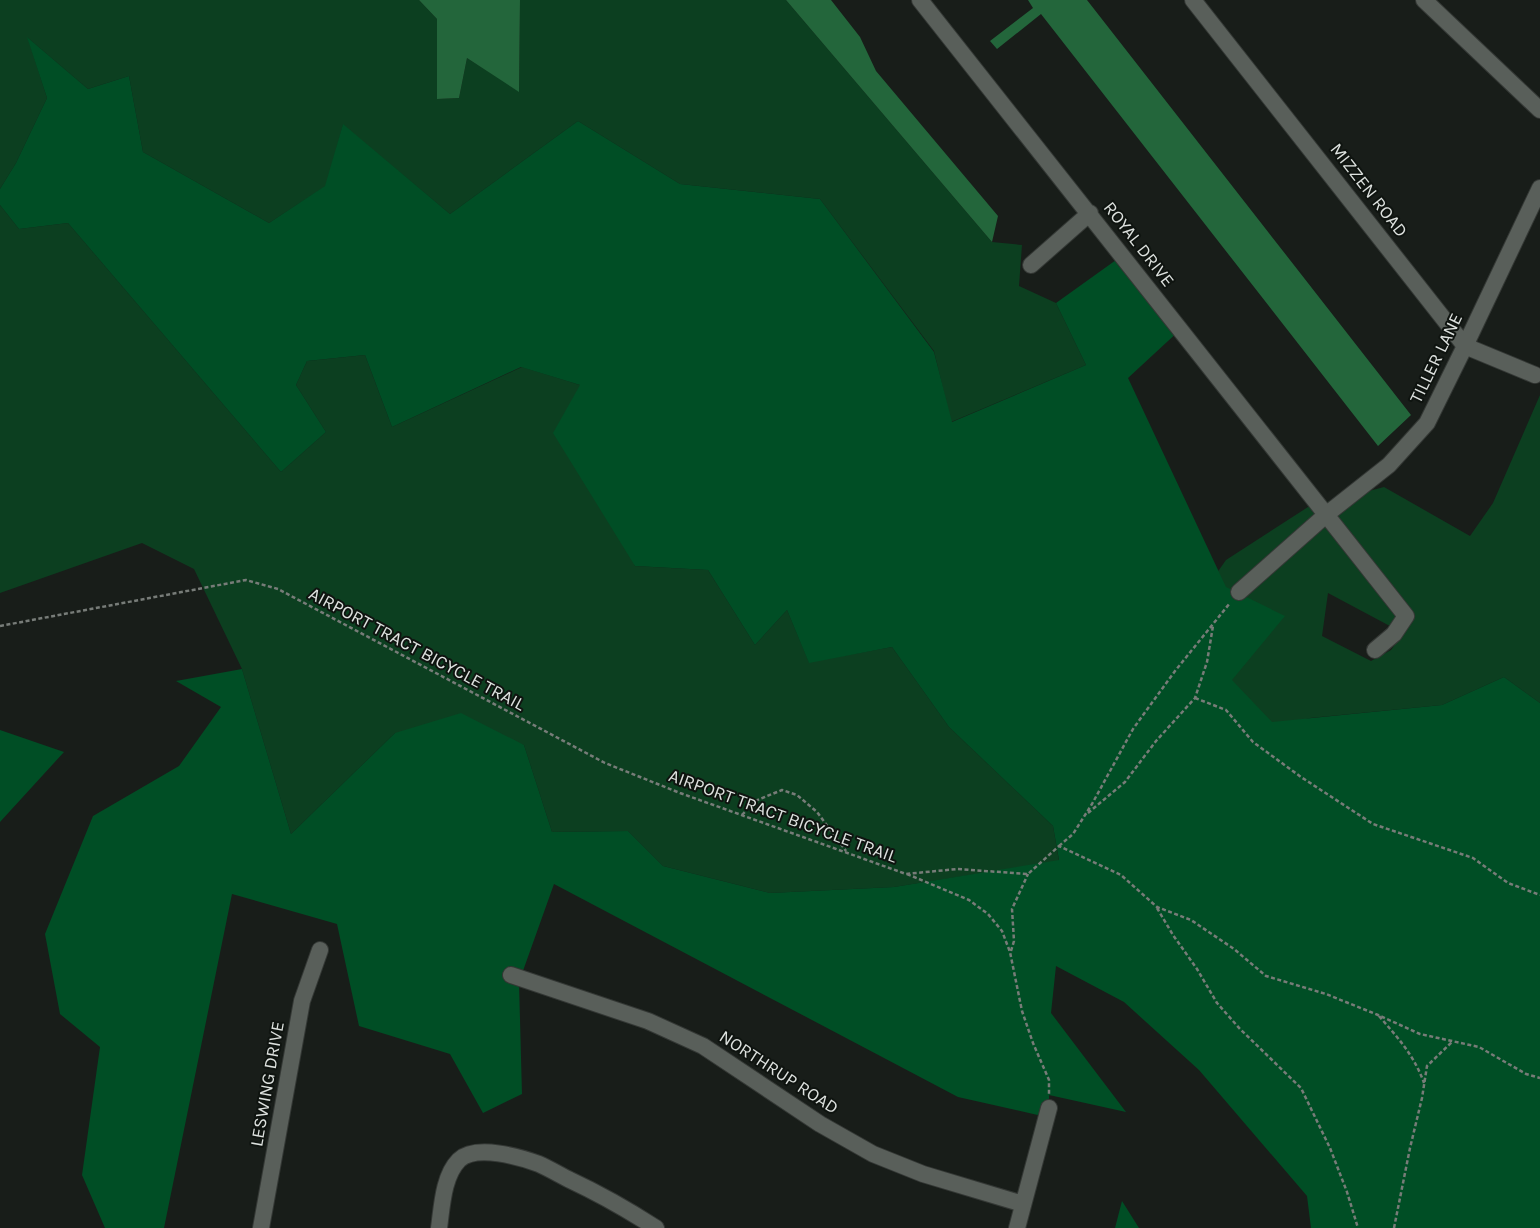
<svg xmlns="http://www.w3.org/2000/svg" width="1540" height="1228" viewBox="0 0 1540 1228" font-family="Karla,sans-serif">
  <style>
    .green { fill: #0c3f20; fill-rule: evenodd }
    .forest { fill: #004e25 }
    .water { fill: #23663b }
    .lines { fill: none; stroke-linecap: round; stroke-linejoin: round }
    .minor-casing { stroke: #343835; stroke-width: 18 }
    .path { stroke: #777c78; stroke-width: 2.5; stroke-dasharray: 4 2.5; stroke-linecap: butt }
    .minor { stroke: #595f5a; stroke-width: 16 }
    .labels { text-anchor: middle; stroke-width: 4; stroke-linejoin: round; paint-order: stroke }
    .street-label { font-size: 18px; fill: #dee2df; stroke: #0f1410 }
  </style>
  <rect width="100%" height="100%" fill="#181d19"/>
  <path class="green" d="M0 0H419L437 19 438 99 459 98 467 58 519 91 520 0H786L992 242 1022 245 1019 286 1056 303 1086 365 951 422 934 351 820 199 680 184 578 121 450 214 343 125 326 186 269 223 143 152 129 76 88 89 28 38 47 98 16 163 0 189Z
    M0 205 19 229 68 223 281 472 326 432 296 385 307 361 365 355 392 427 522 367 580 385 635 566 708 570 755 645 787 610 809 662 892 647 949 727 1053 826 1059 861 894 887 770 893 663 866 628 831 552 832 524 745 395 733 291 834 242 669 194 569 142 543 0 593Z
    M1540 395V703L1504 677 1442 705 1310 718 1074 776 1226 560 1308 507 1384 487 1470 536 1493 503ZM1328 593 1403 633 1391 650 1371 661 1322 636Z"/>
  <path class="forest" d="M27 37 88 89 129 76 143 152 269 223 325 186 343 124 450 214 578 121 680 184 820 199 934 352 952 422 1086 365 1056 303 1123 255 1181 329 1128 378 1226 587 1285 616 1232 680 1272 722 1442 705 1504 677 1540 703V1228H1311L1307 1196 1199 1070 1124 1002 1056 966 1051 1013 1126 1112 1049 1095V1108L1042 1116 958 1097 554 884 519 982 522 1094 483 1113 450 1054 359 1026 337 924 232 894 164 1228H105L82 1175 100 1047 60 1014 45 934 93 816 179 766 221 707 176 681 242 669 291 834 395 733 461 713 524 745 552 832 628 831 663 866 770 893 894 887 1059 860 1053 826 949 727 892 647 809 663 787 610 755 645 708 570 635 566 553 433 580 385 521 367 392 427 365 355 307 361 296 385 326 432 281 472 68 223 19 229 0 205V189L16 163 47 98Z
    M0 730 64 752 0 822Z
    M1122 1201 1139 1228H1115Z"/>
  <path class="water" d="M419 0H520L519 92 467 58 459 98 437 99V19Z
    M786 0H831L860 37 876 71 998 216 992 242Z
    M1028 0H1087L1411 415 1378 446 1041 14 997 49 990 41 1033 8Z"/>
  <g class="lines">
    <g class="minor-casing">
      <path id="minor" d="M920 0 1406 616 1394 634 1375 650
        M1193 0 1465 346 1535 375
        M1424 0 1540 110
        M1031 265 1090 213
        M1239 592 1327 514 1389 465 1427 423 1465 346 1540 188
        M511 975 648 1021 703 1046 820 1124 873 1154 923 1174 1023 1204
        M261 1228 302 1001 320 950
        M439 1228C442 1207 443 1176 459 1160 476 1144 520 1157 539 1164 550 1169 560 1175 570 1180 600 1194 628 1210 656 1228
        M1017 1228 1049 1108"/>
    </g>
    <path class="path" d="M0 626 246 580 278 589 605 763 680 793 906 874 957 869 1028 874 1059 846 1121 875 1157 907 1191 920 1234 949 1266 976 1326 994 1378 1015 1420 1034 1479 1047 1526 1074 1540 1078
      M1195 698 1226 710 1253 742 1301 777 1373 824 1473 858 1508 883 1540 895
      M1088 813 1125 782 1156 741 1195 698 1207 662 1213 626
      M742 815 755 801 782 790 797 795 817 812 846 851
      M1059 846 1073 834 1092 804 1133 729 1175 671 1230 603
      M907 874 969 900 988 914 1002 931 1010 952 1022 1011 1033 1043 1049 1080V1094
      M1157 908 1173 935 1197 969 1217 1003 1240 1029 1301 1088 1330 1148 1347 1192 1358 1228
      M1011 951 1014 941 1012 909 1028 874
      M1379 1016C1398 1038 1414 1055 1424 1083
      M1394 1228 1410 1148 1422 1098 1427 1066 1453 1041"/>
    <use href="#minor" class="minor"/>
  </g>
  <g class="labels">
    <g class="street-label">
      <text transform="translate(1369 190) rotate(52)" y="6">MIZZEN ROAD</text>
      <text transform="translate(1139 244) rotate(52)" y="6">ROYAL DRIVE</text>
      <text transform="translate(1436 358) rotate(-64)" y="6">TILLER LANE</text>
      <text transform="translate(417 649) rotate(28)" y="6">AIRPORT TRACT BICYCLE TRAIL</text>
      <text transform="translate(783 816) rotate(20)" y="6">AIRPORT TRACT BICYCLE TRAIL</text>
      <text transform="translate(779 1072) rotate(33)" y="6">NORTHRUP ROAD</text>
      <text transform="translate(267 1084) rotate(-80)" y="6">LESWING DRIVE</text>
    </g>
  </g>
</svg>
